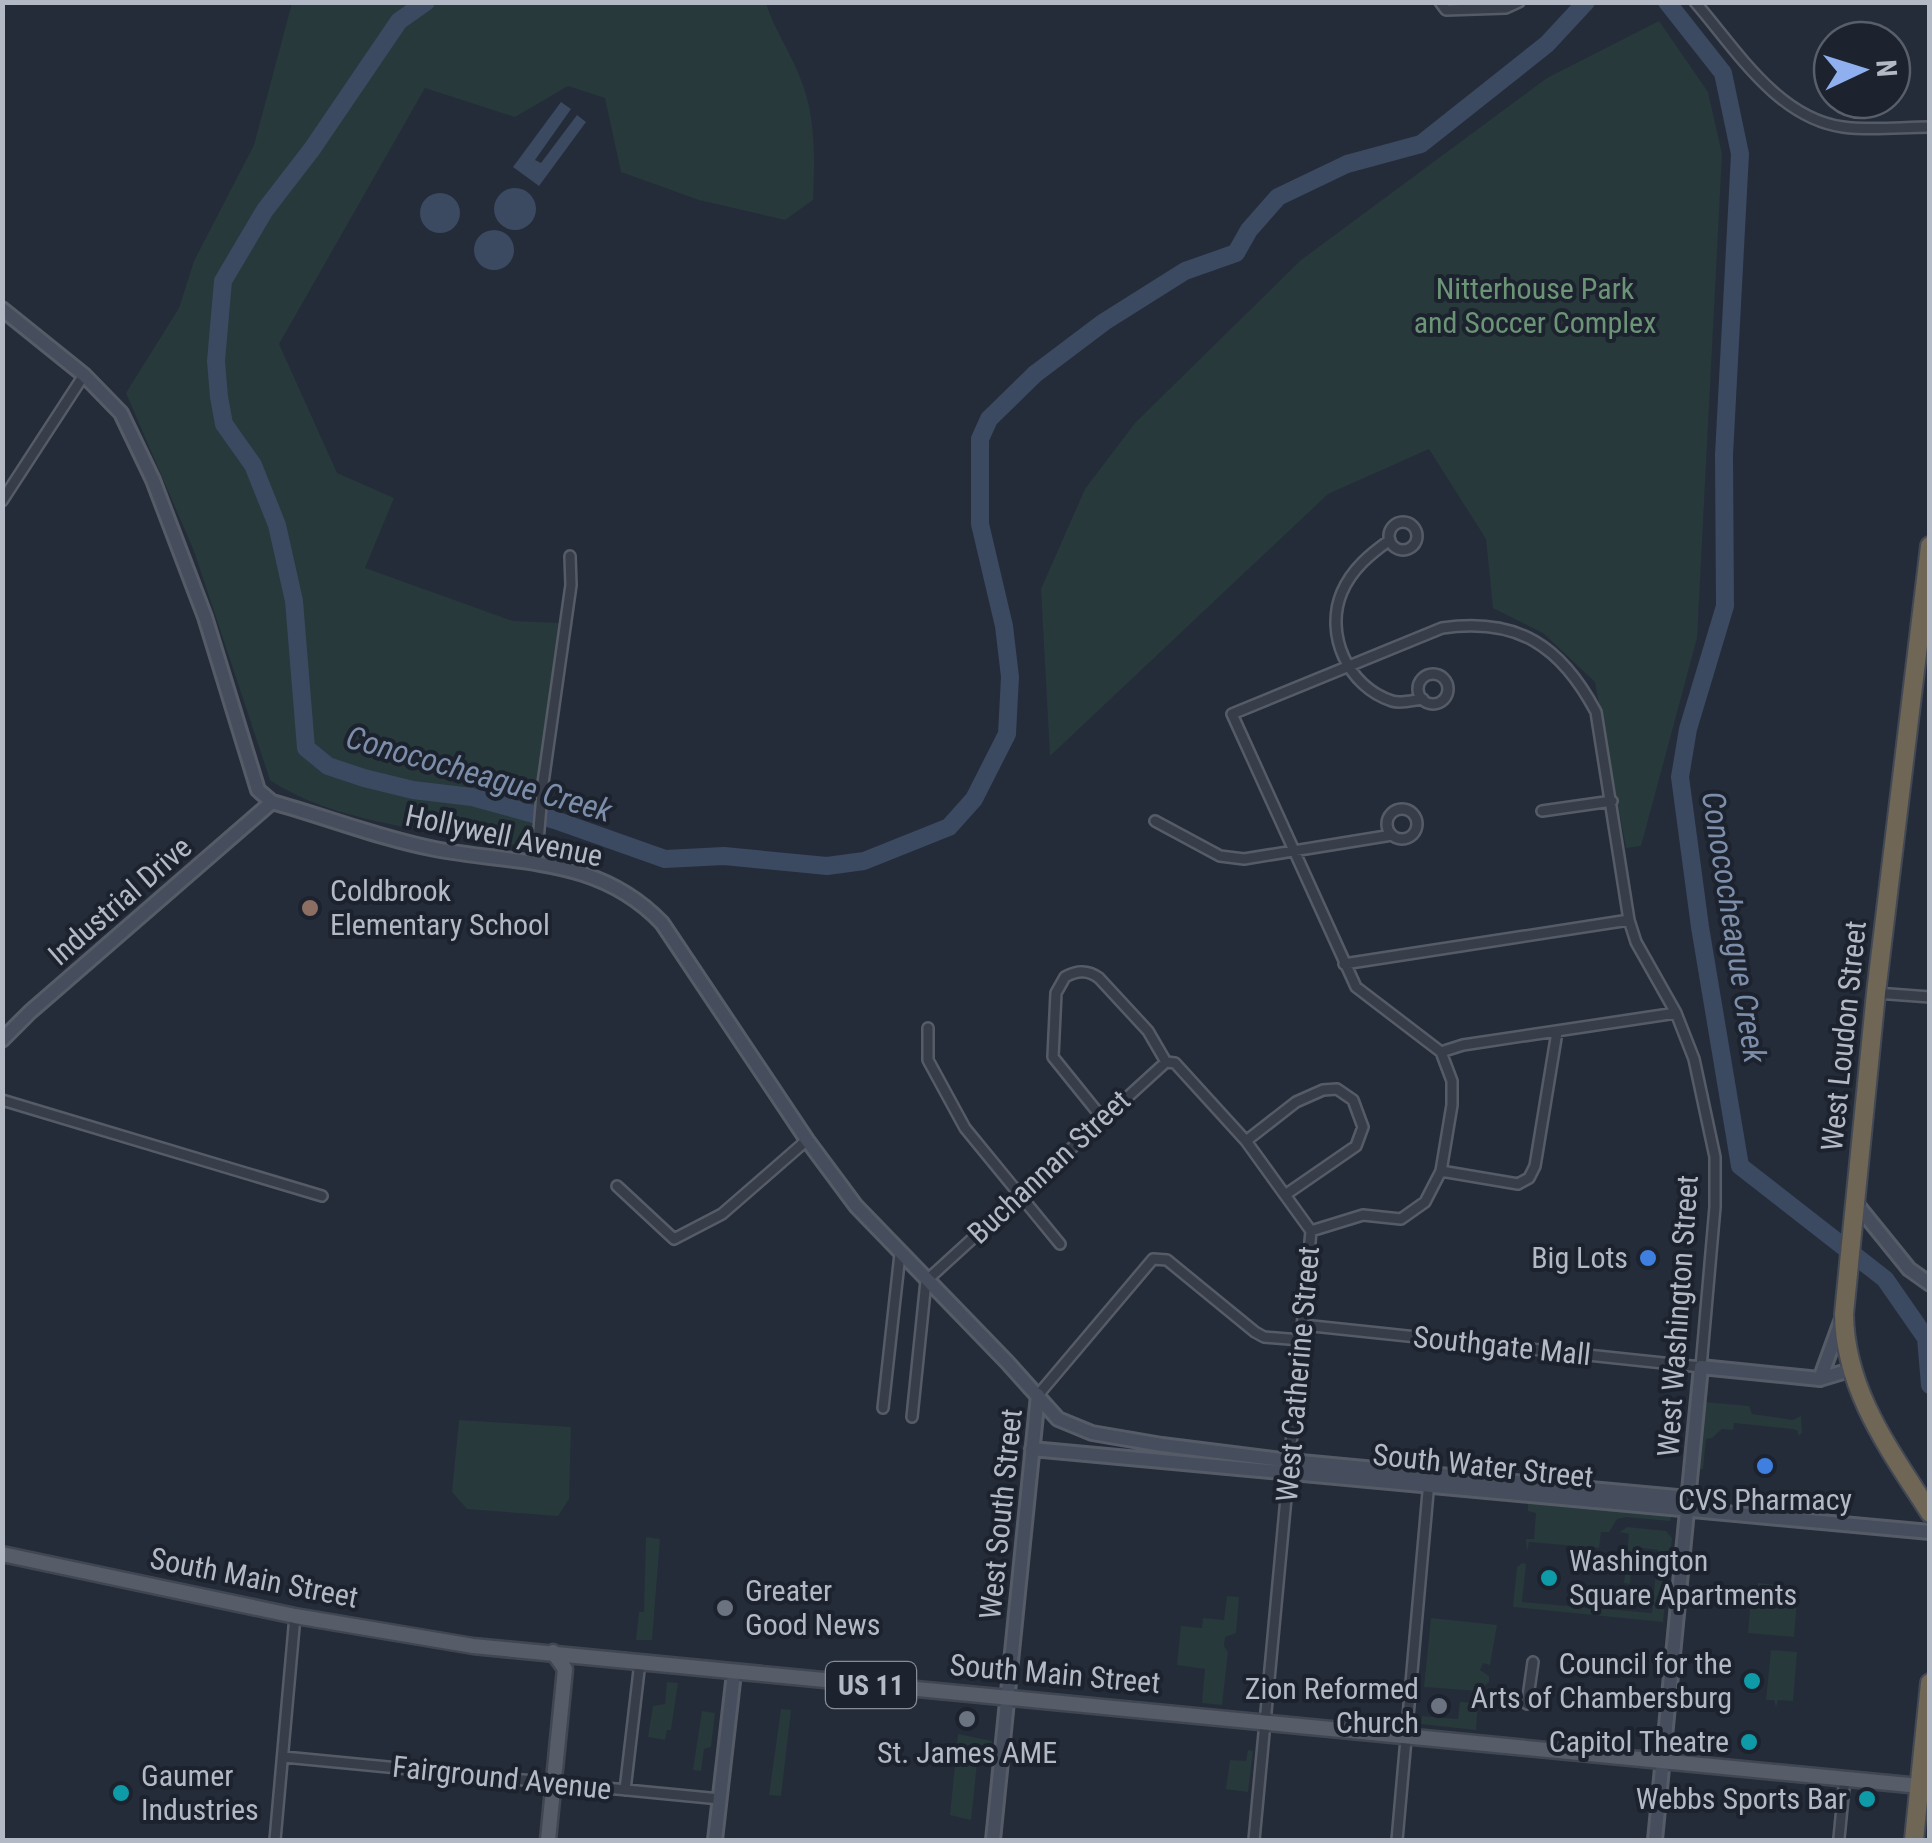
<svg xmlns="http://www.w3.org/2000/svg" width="1932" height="1843" viewBox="0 0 1932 1843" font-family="'Roboto Condensed',sans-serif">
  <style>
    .green { fill: #27393b }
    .water { fill: #3b4961 }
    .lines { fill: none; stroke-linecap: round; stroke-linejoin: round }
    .river { stroke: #3b4961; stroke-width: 18 }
    .street-casing { stroke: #565c67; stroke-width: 14 }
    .secondary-casing { stroke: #565c67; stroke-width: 18 }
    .primary-casing { stroke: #414752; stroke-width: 19 }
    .highway-casing { stroke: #434954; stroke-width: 22 }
    .street { stroke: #383e49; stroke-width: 9 }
    .secondary { stroke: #464d5c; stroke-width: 12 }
    .primary { stroke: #565d69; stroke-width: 14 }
    .highway { stroke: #6f6656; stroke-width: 18 }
    .education-dot { fill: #8d6e63; stroke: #1d232e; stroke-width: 4 }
    .shop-dot { fill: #3f7fe0; stroke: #1d232e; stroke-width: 4 }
    .culture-dot { fill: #0f9aa8; stroke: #1d232e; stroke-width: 4 }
    .worship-dot { fill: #6b7280; stroke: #1d232e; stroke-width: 4 }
    .labels { text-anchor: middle; stroke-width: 8; stroke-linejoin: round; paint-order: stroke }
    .shield { fill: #1d232e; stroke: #868c98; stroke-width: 2.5 }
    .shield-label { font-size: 28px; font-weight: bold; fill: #b3b9c5 }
    .park-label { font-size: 30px; fill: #6c9477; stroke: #1d232e }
    .street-label { font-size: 30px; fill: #b3b9c5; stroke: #1d232e }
    .poi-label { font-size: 30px; fill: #b3b9c5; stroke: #1d232e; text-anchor: end }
    .water-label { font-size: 32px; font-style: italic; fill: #7d8eaa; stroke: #1d232e }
  </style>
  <rect width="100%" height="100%" fill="#242c39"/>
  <path class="green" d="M292 3H766C774 29 789 50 799 75 816 114 815 158 813 200L785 220 699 200 621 172 605 98 568 86 515 117 425 88 279 344 337 473 394 498 365 568 513 621 560 623 530 848C451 833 336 825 270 780L194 551 126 393 179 308 194 261 254 145Z
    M1659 21 1708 92 1722 154 1697 638 1641 846 1626 848 1595 682 1543 633 1493 608 1486 539 1429 449 1328 494 1050 756 1041 589 1085 489 1135 423 1301 260 1547 78Z
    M1704 1402 1749 1406 1752 1414 1793 1420 1801 1416 1802 1433 1798 1436V1431L1793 1429 1734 1423 1733 1430 1722 1429 1712 1438 1706 1439 1703 1469H1698Z
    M459 1420 571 1427 569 1499 558 1516 467 1509 452 1492Z
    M1528 1502 1672 1514 1670 1521 1626 1517 1617 1519 1609 1532H1601L1599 1548 1529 1542 1527 1552 1526 1539H1534L1536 1513 1528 1511Z
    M1627 1527 1666 1531 1672 1538 1663 1622 1513 1607 1517 1567 1522 1563 1526 1564 1522 1602 1652 1613 1658 1550 1633 1547 1630 1584 1624 1583 1629 1534 1620 1532Z
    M646 1537 660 1539 652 1640H636L639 1612H644Z
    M1758 1583 1798 1587 1794 1637 1748 1633 1750 1609H1755Z
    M1227 1596 1239 1597 1236 1633 1225 1637 1224 1646 1228 1652 1222 1705 1202 1703 1205 1669 1177 1665 1181 1626 1202 1628 1203 1618 1224 1620Z
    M1431 1618 1497 1625 1490 1665 1483 1663 1480 1670 1489 1676V1682L1479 1691 1424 1687Z
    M1771 1650 1797 1652 1793 1701 1778 1700 1776 1707 1774 1700H1766Z
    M667 1682 678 1683 671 1730H667L665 1740 648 1737 653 1706 665 1704Z
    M1460 1702 1478 1703 1476 1730 1421 1724 1422 1716 1458 1719Z
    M781 1709 791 1710 781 1796 769 1795Z
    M702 1711 715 1713 711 1747 704 1749 701 1771 693 1770Z
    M958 1734 992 1741 991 1754H978L971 1820 950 1815Z
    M1248 1750 1253 1751 1248 1792 1226 1789 1230 1760 1246 1761Z"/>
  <path class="water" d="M561 102 571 109 535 160 541 163 577 115 586 122 539 186 513 167Z
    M494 209a21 21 0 1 1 42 0a21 21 0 1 1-42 0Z
    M420 213a20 20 0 1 1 40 0a20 20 0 1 1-40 0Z
    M474 250a20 20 0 1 1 40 0a20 20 0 1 1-40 0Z"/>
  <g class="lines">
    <path class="river" d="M426 2 399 21 312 149 265 210 223 281 216 361 219 397 224 424 253 465 277 525 294 601 306 748 328 766 364 778 413 790 472 797 555 820 665 859 724 856 827 866 864 861 949 827 974 799 1007 734 1010 677 1004 626 980 524V439L989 419 1035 374 1104 322 1185 271 1236 253 1249 230 1278 197 1347 164 1421 144 1547 44 1586 2
      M1667 2 1723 73 1740 154 1724 455 1725 606 1688 729 1680 777 1700 927 1740 1166 1885 1279 1926 1338 1930 1385"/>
    <g class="street-casing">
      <path id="street" d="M1440 2 1446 10 1506 8 1519 2
        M1695 2C1735 48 1777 118 1843 127 1870 131 1902 127 1930 127
        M2 501 84 375
        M1389 536a14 14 0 1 1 28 0a14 14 0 1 1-28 0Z
        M1390 540C1370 554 1352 569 1342 592 1324 634 1348 687 1392 701 1401 704 1413 700 1423 699
        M1418 689a15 15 0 1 1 30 0a15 15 0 1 1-30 0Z
        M1387 824a15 15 0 1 1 30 0a15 15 0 1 1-30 0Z
        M1542 811 1612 801
        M1155 821 1220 856 1244 859 1392 835
        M536 864 543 783 571 585 570 556
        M1344 964 1629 920
        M1876 993 1930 997
        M928 1028V1060L965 1128 1060 1244
        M1441 1052 1463 1045 1676 1013
        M2 1100 322 1196
        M1103 1119 1053 1057 1056 993 1065 977C1078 970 1088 970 1099 978L1148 1031 1166 1062
        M1246 1141 1296 1102 1323 1090 1337 1089 1353 1100 1363 1127 1356 1146 1285 1195
        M1441 1171 1518 1184 1529 1178 1535 1166 1557 1032
        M617 1186 674 1239 722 1214 807 1140
        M1303 1325 1701 1367 1715 1207V1157L1694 1059 1676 1013 1636 942 1629 920 1596 712C1561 646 1518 617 1442 628L1232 714 1356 987 1441 1052 1452 1081V1105L1441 1171 1425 1202 1401 1219 1363 1215 1311 1231
        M1038 1395 1153 1259 1167 1260 1255 1332 1264 1337 1301 1340
        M883 1408 900 1254
        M912 1417 926 1281 1166 1062 1175 1063 1246 1141 1311 1231
        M1527 1704 1533 1662
        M284 1757 720 1799
        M625 1790 640 1662
        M1839 1838 1844 1787
        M275 1840 295 1616
        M1254 1840 1311 1231
        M1397 1840 1429 1481"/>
    </g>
    <g class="secondary-casing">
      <path id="secondary" d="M2 309 84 375 121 413 153 480 205 617 258 790 272 802C326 817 379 838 435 849 519 865 598 856 662 923L807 1140 856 1206 1007 1362 1058 1419 1092 1433 1162 1445 1290 1461 1688 1498
        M2 1040 30 1012 272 802
        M1854 1201 1909 1269 1930 1284
        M1820 1379 1843 1316
        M1032 1449 1930 1532
        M715 1840 734 1673
        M993 1840 1038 1395
        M1655 1840 1701 1367 1820 1379 1850 1370"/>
    </g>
    <g class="primary-casing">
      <path id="primary" d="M2 1554 295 1616 473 1646 1930 1787
        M548 1840 565 1669 553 1652"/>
    </g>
    <g class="highway-casing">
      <path id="highway" d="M1930 546 1876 993 1844 1314C1845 1391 1890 1450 1930 1513
        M1914 1840 1930 1683"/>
    </g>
    <use href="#street" class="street"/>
    <use href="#secondary" class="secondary"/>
    <use href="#primary" class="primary"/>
    <use href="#highway" class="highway"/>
  </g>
  <circle class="education-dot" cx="310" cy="908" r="10"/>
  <g class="shop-dot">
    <circle cx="1648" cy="1258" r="10"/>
    <circle cx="1765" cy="1466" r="10"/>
  </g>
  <g class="culture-dot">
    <circle cx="1549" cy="1578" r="10"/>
    <circle cx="1752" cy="1681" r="10"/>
    <circle cx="1749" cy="1742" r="10"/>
    <circle cx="121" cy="1793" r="10"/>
    <circle cx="1867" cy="1799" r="10"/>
  </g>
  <g class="worship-dot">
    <circle cx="725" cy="1608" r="10"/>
    <circle cx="1439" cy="1706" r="10"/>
    <circle cx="967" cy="1719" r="10"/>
  </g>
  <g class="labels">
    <rect class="shield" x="826" y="1662" width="90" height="46" rx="8"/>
    <g class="shield-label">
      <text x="871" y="1695">US 11</text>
    </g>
    <g class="park-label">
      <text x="1535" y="299">Nitterhouse Park<tspan x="1535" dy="34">and Soccer Complex</tspan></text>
    </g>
    <g class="street-label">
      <text transform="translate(504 836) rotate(12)" y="10">Hollywell Avenue</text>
      <text transform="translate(120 901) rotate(-41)" y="10">Industrial Drive</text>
      <text transform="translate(1844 1036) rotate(-84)" y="10">West Loudon Street</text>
      <text transform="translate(1049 1167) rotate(-43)" y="10">Buchannan Street</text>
      <text transform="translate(1678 1316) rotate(-86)" y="10">West Washington Street</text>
      <text transform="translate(1502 1346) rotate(6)" y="10">Southgate Mall</text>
      <text transform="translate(1298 1374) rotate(-85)" y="10">West Catherine Street</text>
      <text transform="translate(1483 1466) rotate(6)" y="10">South Water Street</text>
      <text transform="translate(1001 1514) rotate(-84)" y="10">West South Street</text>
      <text transform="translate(254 1578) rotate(11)" y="10">South Main Street</text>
      <text transform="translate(1055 1674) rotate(5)" y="10">South Main Street</text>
      <text transform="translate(502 1778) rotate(6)" y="10">Fairground Avenue</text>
    </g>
    <g class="poi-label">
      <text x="330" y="901" text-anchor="start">Coldbrook<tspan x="330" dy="34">Elementary School</tspan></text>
      <text x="1628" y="1268">Big Lots</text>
      <text x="1765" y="1510" text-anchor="middle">CVS Pharmacy</text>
      <text x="1569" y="1571" text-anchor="start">Washington<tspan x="1569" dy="34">Square Apartments</tspan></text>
      <text x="745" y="1601" text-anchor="start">Greater<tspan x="745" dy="34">Good News</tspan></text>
      <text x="1732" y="1674">Council for the<tspan x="1732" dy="34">Arts of Chambersburg</tspan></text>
      <text x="1419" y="1699">Zion Reformed<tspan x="1419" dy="34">Church</tspan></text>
      <text x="1729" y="1752">Capitol Theatre</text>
      <text x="967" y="1763" text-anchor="middle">St. James AME</text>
      <text x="141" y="1786" text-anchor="start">Gaumer<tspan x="141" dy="34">Industries</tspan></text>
      <text x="1847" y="1809">Webbs Sports Bar</text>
    </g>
    <g class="water-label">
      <text transform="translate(479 774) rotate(16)" y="11">Conococheague Creek</text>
      <text transform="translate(1734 927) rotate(81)" y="11">Conococheague Creek</text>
    </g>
  </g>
  <rect width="1932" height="1843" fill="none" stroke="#b3b9c5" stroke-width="10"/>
  <g transform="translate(1862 70) rotate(86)"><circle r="48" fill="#1d232e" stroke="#595f6a" stroke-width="2.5"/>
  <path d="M0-8L18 38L0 25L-18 38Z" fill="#8fafee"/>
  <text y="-15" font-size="28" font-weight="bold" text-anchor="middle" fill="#b3b9c5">N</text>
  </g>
</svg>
